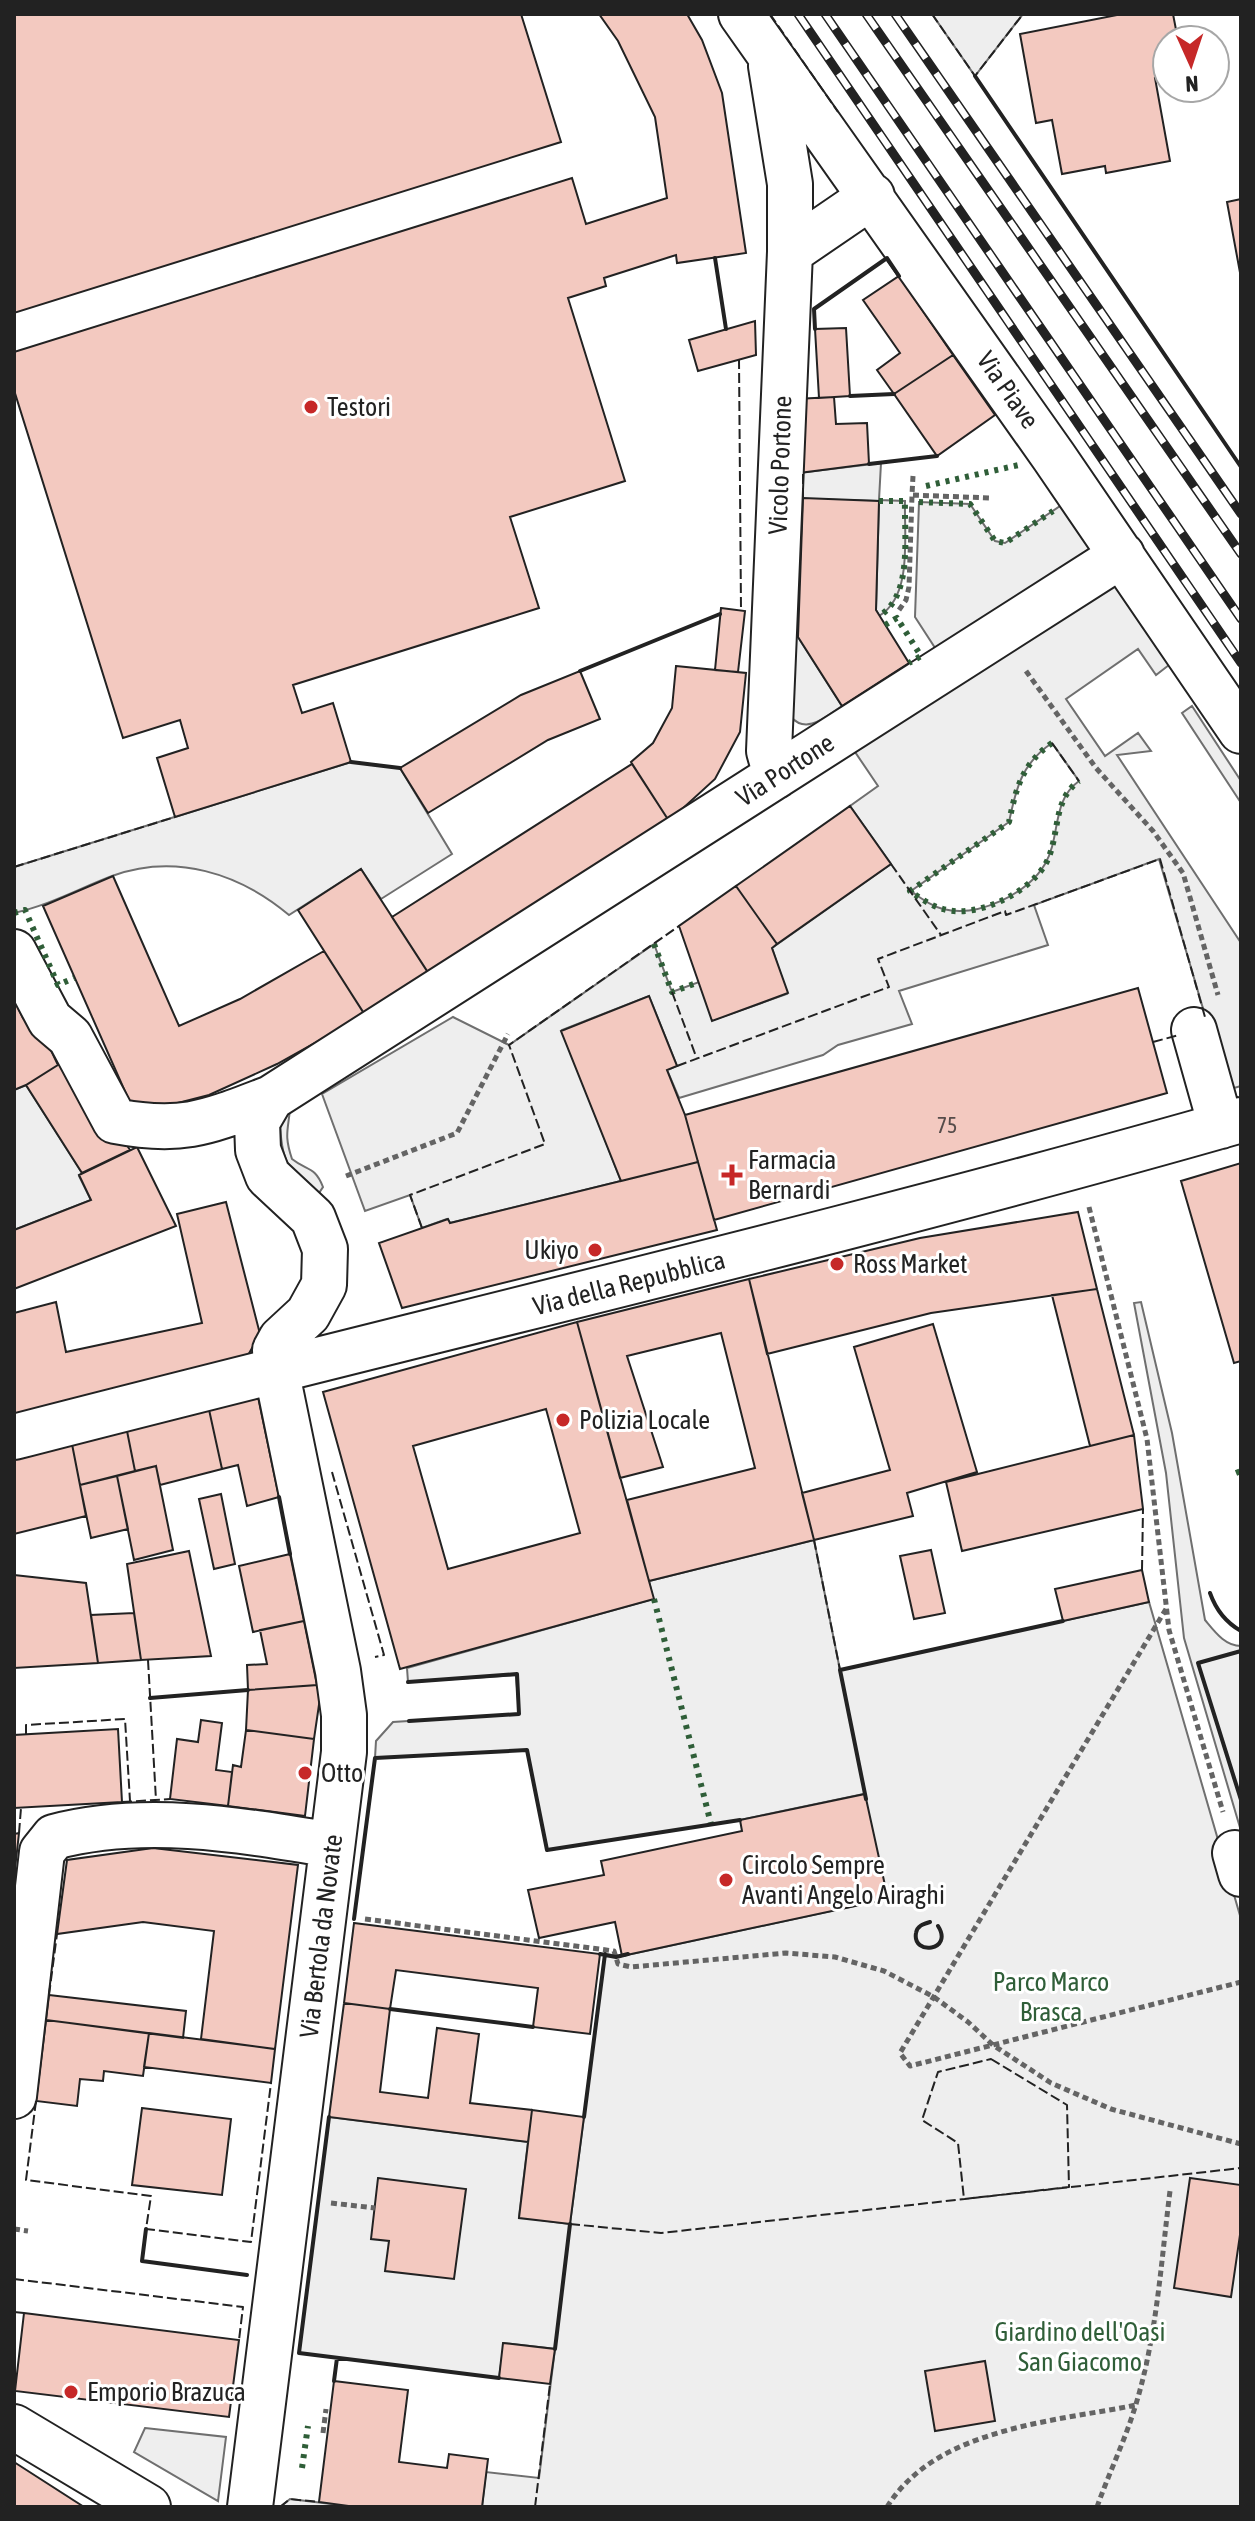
<svg xmlns="http://www.w3.org/2000/svg" width="1255" height="2521" viewBox="0 0 1255 2521" font-family="'Asap Condensed',sans-serif">
  <style>
    .green { fill: #eee; stroke: #6f6f6f; stroke-width: 2; fill-rule: evenodd }
    .building { fill: #f3c9c0; stroke: #222; stroke-width: 2; fill-rule: evenodd }
    .lines { fill: none; stroke-linecap: round; stroke-linejoin: round }
    .minor-casing { stroke: #222; stroke-width: 48 }
    .path { stroke: #646464; stroke-width: 5; stroke-dasharray: 6 4; stroke-linecap: butt }
    .minor { stroke: #fff; stroke-width: 44 }
    .rail-casing { stroke: #222; stroke-width: 9 }
    .rail { stroke: #fff; stroke-width: 6; stroke-dasharray: 18; stroke-linecap: butt }
    .hedge { stroke: #2f5e38; stroke-width: 6; stroke-dasharray: 4 6; stroke-linecap: butt }
    .fence { stroke: #222; stroke-width: 2; stroke-dasharray: 10 4; stroke-linecap: butt }
    .wall { stroke: #222; stroke-width: 4 }
    .poi-dot { fill: #c62828; stroke: #fff; stroke-width: 3 }
    .labels { text-anchor: middle; stroke-width: 6; stroke-linejoin: round; paint-order: stroke }
    .number-label { font-size: 22px; fill: #564c4a }
    .street-label { font-size: 26px; fill: #222; stroke: #fff }
    .poi-label { font-size: 26px; fill: #222; stroke: #fff; text-anchor: start }
    .park-label { font-size: 26px; fill: #2f5e38; stroke: #fff }
  </style>
  <rect width="100%" height="100%" fill="#fff"/>
  <path class="green" d="M932 14H1023L975 76Z
    M881 463 879 500 905 501C904 536 913 596 879 616L876 610 879 501 803 499 798 637 842 706C826 716 807 735 791 717L798 473Z
    M1072 498 1100 544 941 657 915 617 919 502 970 504 995 541 1005 543Z
    M1112 585 1123 587 1171 658 1169 665 1156 675 1138 649 1066 699 1105 756 1138 733 1151 751 1117 755 1241 943V1086L1227 1090 1159 859 1034 905 1048 945 899 991 912 1024 838 1045 823 1055 679 1098 667 1070 677 1066 649 996 562 1030 621 1181 450 1223 447 1219 422 1228 410 1195 365 1211 322 1094 453 1017 509 1045 654 944 672 992 699 982 713 1020 787 994 772 948 891 864 850 806 878 786 849 743ZM1052 743 1079 781C1051 801 1061 837 1045 864 1028 894 977 918 943 909 931 906 920 898 911 891L1009 822C1016 788 1022 763 1052 743Z
    M1192 706 1241 781V803L1182 713Z
    M351 762 400 768 452 854 381 899 361 869 289 915C239 873 175 853 112 876 78 889 50 905 14 913V867Z
    M26 1085 82 1173 79 1176 91 1200 14 1230V1090Z
    M290 1109C288 1131 284 1135 292 1159 307 1171 315 1166 323 1187L319 1193H315C286 1166 281 1161 280 1120Z
    M1141 1302 1172 1433 1205 1620C1215 1632 1225 1646 1241 1646V1831L1184 1638 1166 1473 1134 1303Z
    M814 1540 840 1670 1149 1602 1241 1919V2507H482L486 2472 539 2478 555 2349 504 2343 499 2378 299 2353 329 2117 528 2142 519 2217 570 2224 605 1954 622 1956 887 1899 864 1794 740 1820 547 1850 527 1750 375 1758 376 1741 393 1722 519 1714 516 1675 408 1682 407 1668 653 1599 649 1581Z
    M145 2428 226 2437 218 2501 134 2452Z
    M290 2499 356 2507H280Z"/>
  <path class="building" d="M14 14H521L561 142 14 313Z
    M599 14H687L702 40 722 93 746 253 677 263 676 255 604 278 606 286 568 298 625 481 510 517 539 608 293 685 302 713 333 703 351 762 175 817 157 758 188 748 180 720 123 738 14 390V352L572 178 586 224 667 198 655 117 618 41Z
    M1122 14H1173L1178 40H1167V75L1155 78 1170 161 1106 173 1105 166 1062 174 1052 120 1036 123 1020 34Z
    M1241 199V278L1227 202Z
    M899 276 953 355 894 394 877 370 900 353 863 300Z
    M755 321 756 355 698 371 689 340Z
    M846 328 850 396 819 398 815 329Z
    M953 355 995 415 937 456 894 394Z
    M834 397 836 424 867 423 869 464 799 473 795 399Z
    M803 498 879 501 876 610 909 663 842 706 798 637Z
    M721 608 745 611 738 672 715 670Z
    M676 666 746 673 740 732 715 779 669 821 631 762 653 743 672 708Z
    M580 671 600 719 548 740 428 813 400 768 521 695Z
    M632 764 669 821 429 974 392 917Z
    M850 806 891 864 777 944 736 886Z
    M361 869 429 974 365 1015 298 910Z
    M113 876 179 1026 240 999 324 951 365 1015 277 1064 209 1095 135 1114 43 906Z
    M736 886 777 944 772 948 788 993 712 1021 679 926Z
    M1138 988 1167 1093 714 1220 685 1115Z
    M649 996 677 1066 667 1070 685 1115 698 1162 621 1181 561 1031Z
    M14 999 23 1018 34 1015 58 1065 26 1085 14 1090Z
    M66 1060 78 1070 130 1150 82 1173 26 1085Z
    M137 1147 176 1226 14 1289V1230L91 1200 79 1175Z
    M698 1162 717 1230 402 1308 379 1243 448 1219 450 1223Z
    M1241 1163V1361L1234 1363 1181 1181Z
    M226 1202 260 1334 247 1357 14 1421V1313L56 1302 66 1352 202 1323 177 1214Z
    M1078 1212 1097 1289 931 1313 767 1354 749 1279 920 1238Z
    M749 1279 814 1540 649 1581 627 1500 755 1468 721 1333 627 1356 663 1467 620 1478 577 1322Z
    M1097 1289 1134 1435 1090 1446 1052 1295Z
    M577 1322 654 1599 400 1669 323 1392ZM546 1409 580 1533 448 1569 413 1446Z
    M933 1324 977 1472 907 1493 913 1516 814 1540 802 1493 890 1470 854 1347Z
    M257 1392 279 1497 247 1506 238 1465 222 1469 208 1405Z
    M208 1405 222 1469 160 1485 156 1466 135 1471 126 1426Z
    M126 1426 135 1471 80 1485 71 1439Z
    M1134 1435 1143 1509 962 1551 946 1482Z
    M71 1439 86 1516 14 1534V1454Z
    M156 1466 173 1550 134 1560 117 1476Z
    M117 1476 128 1529 91 1538 80 1485Z
    M221 1494 235 1564 214 1569 199 1499Z
    M931 1550 945 1613 914 1619 900 1556Z
    M189 1551 211 1656 141 1660 127 1564Z
    M290 1554 304 1621 253 1632 239 1566Z
    M1142 1570 1149 1602 1063 1621 1055 1589Z
    M14 1575 86 1583 98 1663 14 1668Z
    M134 1613 141 1660 98 1663 91 1615Z
    M304 1621 317 1685 248 1690 247 1665 267 1664 260 1630Z
    M317 1685 320 1698 314 1739 246 1730 248 1690Z
    M201 1720 222 1723 216 1770 232 1772 228 1806 170 1799 177 1739 198 1742Z
    M118 1729 122 1802 14 1808V1735Z
    M246 1730 314 1739 305 1816 228 1806 233 1765 241 1767Z
    M865 1794 888 1899 622 1956 615 1922 539 1938 528 1890 604 1875 601 1861 742 1831 740 1820Z
    M19 1833 14 1878V1834Z
    M153 1848 298 1865 275 2049 201 2039 214 1931 143 1922 57 1934 67 1860Z
    M354 1923 600 1954 590 2034 533 2027 538 1988 396 1970 390 2009 344 2003Z
    M49 1995 186 2011 183 2038 46 2020Z
    M344 2003 390 2009 380 2092 428 2098 437 2028 479 2034 470 2103 532 2110 528 2142 329 2117Z
    M46 2020 149 2033 143 2076 104 2071 103 2081 80 2079 77 2106 36 2101Z
    M149 2033 275 2049 271 2083 144 2067Z
    M142 2108 231 2119 222 2195 132 2185Z
    M532 2110 584 2117 570 2224 519 2218Z
    M378 2178 466 2189 454 2279 385 2271 389 2241 371 2239Z
    M1190 2178 1241 2185V2228L1231 2297 1174 2288Z
    M24 2313 239 2340 229 2417 15 2391Z
    M503 2343 555 2349 550 2384 499 2378Z
    M985 2361 995 2421 935 2431 925 2371Z
    M334 2381 408 2390 399 2462 447 2468 449 2454 488 2459 482 2507H356L319 2502Z
    M14 2462 84 2507H14Z"/>
  <g class="lines">
    <g class="minor-casing">
      <path id="minor" d="M741 14 1054 457 1241 731
        M771 66 790 184V252L769 751 776 776
        M790 252 872 196
        M14 952 50 1020 70 1037 115 1121C183 1134 208 1122 271 1098
        M1194 1030 1221 1126
        M14 1437C423 1331 835 1236 1241 1120
        M1235 1853 1241 1874
        M14 2096 42 1852 54 1837C144 1813 241 1830 332 1845
        M14 2427 148 2507
        M250 2507 344 1752V1715L338 1671 276 1369 275 1350 281 1339 308 1314 324 1285 325 1249 313 1218 268 1176 258 1150 257 1122 271 1098 1122 555"/>
    </g>
    <path class="path" d="M913 476 912 495 992 498
      M899 610 906 600 909 587 912 495
      M1026 671 1096 768 1153 831 1183 873 1218 995
      M346 1176 457 1133 508 1034
      M1089 1207 1147 1439 1169 1630 1223 1812
      M1166 1609 900 2053 910 2066 1241 1982
      M365 1919 614 1951 618 1964 631 1967 786 1953 835 1957 884 1971 934 1997 968 2022 993 2045 1051 2083 1111 2109 1241 2144
      M331 2203 375 2208
      M14 2229 28 2231
      M323 2433 326 2409
      M887 2507C936 2428 1052 2422 1136 2405
      M1097 2507C1109 2473 1126 2438 1136 2404 1157 2335 1161 2262 1170 2191"/>
    <use href="#minor" class="minor"/>
    <g class="rail-casing">
      <path id="rail" d="M798 14 1241 663
        M825 14 1241 619
        M866 14 1241 554
        M895 14 1241 514"/>
    </g>
    <use href="#rail" class="rail"/>
    <path class="hedge" d="M926 486 1023 464
      M879 501H905C904 536 913 596 879 616
      M919 502 970 504 995 541 1005 543 1053 511
      M885 625 897 618 921 656 909 663
      M1052 743C1022 764 1016 788 1009 822L910 891C920 898 931 906 943 909 976 919 1027 894 1045 865 1061 837 1051 801 1079 781
      M14 913 25 910 58 985 74 978
      M654 944 672 992 699 982
      M1236 1473 1241 1471
      M654 1599 711 1824
      M302 2468 308 2426"/>
    <path class="fence" d="M770 14 838 112
      M932 14 975 76 1023 14
      M739 359 741 610
      M803 498V472
      M1052 743 1079 781
      M891 864 941 935
      M14 867 175 817
      M672 992 697 1059
      M1153 1042 1179 1035
      M677 1066 889 987 878 959 1005 911 1006 915 1160 859 1205 1017
      M422 1228 410 1195 545 1144 509 1045 679 926
      M332 1472 384 1655 375 1657
      M814 1540 840 1670
      M1142 1570 1143 1509
      M148 1660 156 1800
      M26 1734V1725L125 1719 130 1801
      M122 1802 170 1799
      M19 1833 21 1808
      M49 1995 57 1934
      M991 2059 1067 2105 1069 2187 964 2199 958 2143 922 2120 938 2072Z
      M36 2101 26 2180 151 2196 146 2229 251 2242 271 2083
      M570 2224 661 2233 1241 2168
      M14 2279 243 2307 239 2340
      M14 2312 24 2313
      M280 2507 290 2499 319 2502
      M535 2507 550 2384"/>
    <path class="wall" d="M975 76 1241 467
      M715 258 726 329
      M815 329 814 309 887 258 899 276
      M850 396 894 394
      M869 464 937 456
      M580 671 720 614
      M351 762 400 768
      M279 1497 290 1554
      M1210 1593C1216 1610 1225 1622 1241 1631
      M1241 1651 1198 1663 1241 1800
      M408 1682 517 1674 519 1714 409 1721
      M150 1698 248 1690
      M866 1799 840 1670 1063 1621
      M354 1919 375 1758 527 1750 547 1850 740 1820
      M930 1922C923 1924 917 1926 916 1933 912 1956 954 1951 938 1926
      M600 1954 616 1957 628 1954
      M390 2009 533 2027
      M329 2117 299 2353 499 2378
      M584 2117 605 1954
      M146 2229 142 2261 247 2275
      M555 2349 570 2224
      M334 2381 337 2358"/>
  </g>
  <g class="poi-dot">
    <circle cx="311" cy="407" r="8"/>
    <path d="M728 1163h8v8h8v8h-8v8h-8v-8h-8v-8h8z"/>
    <circle cx="595" cy="1250" r="8"/>
    <circle cx="837" cy="1264" r="8"/>
    <circle cx="563" cy="1420" r="8"/>
    <circle cx="305" cy="1773" r="8"/>
    <circle cx="726" cy="1880" r="8"/>
    <circle cx="71" cy="2392" r="8"/>
  </g>
  <g class="labels">
    <g class="number-label">
      <text x="947" y="1133">75</text>
    </g>
    <g class="street-label">
      <text transform="translate(1008 390) rotate(55)" y="9">Via Piave</text>
      <text transform="translate(780 465) rotate(-88)" y="9">Vicolo Portone</text>
      <text transform="translate(785 770) rotate(-33)" y="9">Via Portone</text>
      <text transform="translate(629 1283) rotate(-14)" y="9">Via della Repubblica</text>
      <text transform="translate(321 1936) rotate(-83)" y="9">Via Bertola da Novate</text>
    </g>
    <g class="poi-label">
      <text x="327" y="416">Testori</text>
      <text x="748" y="1169">Farmacia<tspan x="748" dy="30">Bernardi</tspan></text>
      <text x="579" y="1259" text-anchor="end">Ukiyo</text>
      <text x="853" y="1273">Ross Market</text>
      <text x="579" y="1429">Polizia Locale</text>
      <text x="321" y="1782">Otto</text>
      <text x="742" y="1874">Circolo Sempre<tspan x="742" dy="30">Avanti Angelo Airaghi</tspan></text>
      <text x="87" y="2401">Emporio Brazuca</text>
    </g>
    <g class="park-label">
      <text x="1051" y="1991">Parco Marco<tspan x="1051" dy="30">Brasca</tspan></text>
      <text x="1080" y="2341">Giardino dell'Oasi<tspan x="1080" dy="30">San Giacomo</tspan></text>
    </g>
  </g>
  <rect width="1255" height="2521" fill="none" stroke="#222222" stroke-width="32"/>
  <g transform="translate(1191 64) rotate(177)"><circle r="38" fill="#ffffff" stroke="#a7a7a7" stroke-width="2"/>
  <path d="M0-6L14 30L0 20L-14 30Z" fill="#c62828"/>
  <text y="-12" font-size="22" font-weight="bold" text-anchor="middle" fill="#222222">N</text>
  </g>
</svg>
